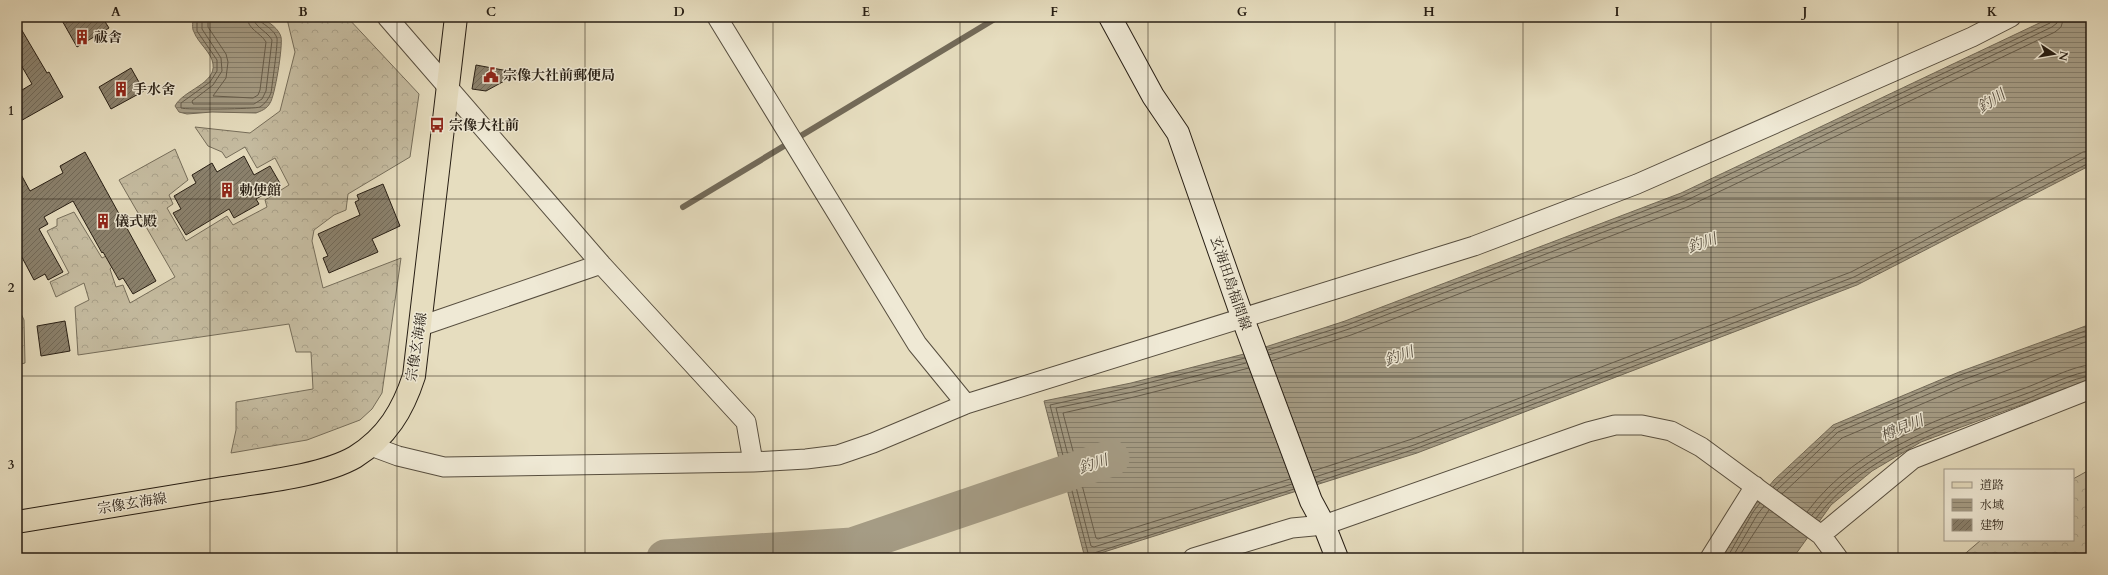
<svg xmlns="http://www.w3.org/2000/svg" width="2108" height="575" viewBox="0 0 2108 575" font-family="Cardo,'Noto Serif JP',serif">
  <style>
    .forest { fill: url(#forest-crowns); stroke: #766e5b }
    .water { fill: url(#water-rules); stroke: #736a58 }
    .lines { fill: none; stroke-linecap: round; stroke-linejoin: round }
    .shore { stroke: #665d4c; stroke-width: 1 }
    .stream { stroke: #736a58; stroke-width: 6 }
    .river { stroke: #a59c85; stroke-width: 37 }
    .building { fill: url(#building-hatch); stroke: #271e14 }
    .minor-casing { stroke: #574e3f; stroke-width: 21 }
    .secondary-casing { stroke: #271e14; stroke-width: 24 }
    .primary-casing { stroke: #271e14; stroke-width: 24 }
    .minor { stroke: #efe9d5; stroke-width: 19 }
    .secondary { stroke: #efe9d5; stroke-width: 22 }
    .primary { stroke: #e6ddbf; stroke-width: 22 }
    .grid { fill: none; stroke: #271e14; stroke-width: 1; stroke-opacity: 0.55 }
    .labels { text-anchor: middle; stroke-width: 3; stroke-linejoin: round; paint-order: stroke }
    .poi-label { font-size: 14px; font-weight: bold; fill: #271e14; stroke: #efe9d5; text-anchor: start }
    .street-label { font-size: 14px; fill: #271e14; stroke: #efe9d5 }
    .water-label { font-size: 15px; font-style: italic; fill: #595041; stroke: #efe9d5 }
    .neatline { fill: none; stroke: #271e14; stroke-width: 1.5 }
    .grid-label { font-size: 13px; text-anchor: middle; font-weight: bold; fill: #271e14 }
  </style>
  <defs>
    <pattern id="forest-crowns" width="20" height="18" patternUnits="userSpaceOnUse"><rect width="20" height="18" fill="#c6bda2"/><path d="M2 6a3 3 0 1 1 6 0M12 15a3 3 0 1 1 6 0" fill="none" stroke="#aaa28b"/></pattern>
    <pattern id="water-rules" width="6" height="5" patternUnits="userSpaceOnUse"><rect width="6" height="5" fill="#a59c85"/><path d="M0 2.5h6" fill="none" stroke="#867f6c"/></pattern>
    <pattern id="building-hatch" width="6" height="6" patternUnits="userSpaceOnUse"><rect width="6" height="6" fill="#8a816d"/><path d="M-1 1l2-2M0 6l6-6M5 7l2-2" fill="none" stroke="#716958"/></pattern>
  </defs>
  <rect width="100%" height="100%" fill="#e6ddbf"/>
  <filter id="stains"><feTurbulence type="fractalNoise" baseFrequency=".005" numOctaves="4"/><feColorMatrix values="0 0 0 0 .2 0 0 0 0 .09 0 0 0 0 .02 0 0 0 .5 -.17"/></filter>
  <radialGradient id="worn" r=".72"><stop offset=".6" stop-color="#630" stop-opacity="0"/><stop offset="1" stop-color="#630" stop-opacity=".3"/></radialGradient>
  <path class="forest" d="M283 17H347L419 94 410 157 348 194 346 210 334 215 314 230 312 241 323 288 401 258 382 393 372 409 360 420 307 440 231 453 236 430V402L313 389 311 352H296L289 324 78 355 75 307 89 300 84 283 56 297 50 282 69 273 47 231 57 226V219L74 212 102 258 108 255 114 265 110 269 116 287 123 285 130 303 175 277 119 180 175 149 188 180 169 195 173 204 167 208 186 241 227 216 233 225 267 207 265 200 289 185 275 158 257 168 245 147 226 158 222 152 208 146 195 127 250 133 280 111 295 52 287 19Z
    M17 305 24 320 25 363 17 365Z
    M2091 469V558H1960L1981 540H2073V479Z"/>
  <path class="water" d="M192 17C205 17 254 14 262 18 269 22 279 29 281 37 283 46 275 96 270 103 267 109 261 111 256 113L212 112 187 114 179 112 175 106C183 90 216 84 213 64 212 53 198 43 194 32 191 27 194 22 192 17Z
    M2052 17H2091V165L1857 285 1417 453 1085 558 1044 401 1131 383 1244 354 1345 321 1681 193Z
    M2091 324V379L1921 442 1872 471 1831 505 1793 558H1722L1750 509 1774 480 1833 425 1959 372Z"/>
  <g class="lines">
    <path class="shore" d="M197 17V31L217 60V71L210 82 181 103V108C186 110 256 109 260 107 265 104 269 98 271 93 272 86 278 43 277 38 274 30 266 26 260 21L259 17
      M202 17V29L221 58 222 71 213 85 192 101 193 104H254L262 99 266 91 272 40C267 31 254 27 253 17
      M208 17V27L226 54 228 62 226 78 213 96 253 98 258 95 260 90 266 42C260 32 248 30 247 17
      M1268 350 1347 325 1683 196 2050 23 2053 17
      M1269 355 1349 329 1685 201 2052 27 2057 23 2058 17
      M1245 358 1132 387 1050 405 1088 553 1091 554 1294 489
      M1271 361 1351 335 1687 207 2055 32 2061 27 2064 17
      M1246 363 1133 392 1056 408 1091 546 1094 547 1292 484
      M1249 368 1134 397 1063 413 1096 538 1098 539 1290 479
      M1313 471 1412 439 1851 272 2083 152 2091 151
      M1315 477 1414 445 1854 277 2085 158 2091 157
      M1317 482 1415 449 1856 282 2091 162
      M1773 487 1836 428 1960 375 2091 329
      M1777 490 1838 432 1962 380 2091 334
      M1782 494 1842 438 1964 386 2091 340
      M1807 512C1860 441 1946 417 2025 388 2042 382 2075 365 2091 365
      M1812 515C1864 446 1950 422 2028 393 2044 387 2076 372 2091 371
      M1816 518C1867 451 1950 427 2025 400 2042 393 2075 377 2091 376
      M1727 558 1753 512 1760 503
      M1732 558 1757 515 1764 506
      M1738 558 1769 510"/>
    <path class="stream" d="M683 207 998 17"/>
    <path class="river" d="M665 558 852 546 1111 458"/>
  </g>
  <path class="building" d="M60 17H102L109 28 77 47Z
    M17 22 47 73 49 72 63 97 17 123V93L32 84 17 58Z
    M476 65 519 73 486 91 472 89Z
    M131 68 144 91 111 109 99 87Z
    M85 152 156 281 133 294 123 278 119 280 103 252 102 253 73 201 44 217 48 224 39 229 63 272 48 280 45 274 34 280 17 248V167L30 191 63 173 60 166Z
    M244 156 254 175 270 166 281 185 256 199 259 204 234 218 229 209 186 235 173 213 181 209 174 196 196 183 192 175 212 163 217 172Z
    M383 184 400 226 372 239 378 252 329 273 323 258 328 256 318 234 360 215 355 202 359 200 357 195Z
    M65 321 70 351 41 356 37 326Z"/>
  <g class="lines">
    <g class="minor-casing">
      <path id="minor" d="M387 17 601 264 746 422 753 462
        M717 17 917 344 966 404
        M421 326 601 264
        M371 446 398 456 444 467 753 462 806 459 838 455 873 443 966 404 1474 246 1637 184 1972 37 2011 17
        M1821 535 1913 459 2091 389
        M1193 558 1292 528 1324 525 1588 432 1615 425H1642L1671 431 1701 447 1821 535 1838 558
        M1710 558 1755 486"/>
    </g>
    <g class="secondary-casing">
      <path id="secondary" d="M1110 17 1153 96 1178 133 1243 319 1311 501 1324 525 1337 558"/>
    </g>
    <g class="primary-casing">
      <path id="primary" d="M17 522C86 510 154 500 223 488 261 482 322 476 355 457 387 437 403 410 414 376L456 17"/>
    </g>
    <use href="#minor" class="minor"/>
    <use href="#secondary" class="secondary"/>
    <use href="#primary" class="primary"/>
  </g>
  <path class="grid" d="M210 17V558M397 17V558M585 17V558M773 17V558M960 17V558M1148 17V558M1335 17V558M1523 17V558M1711 17V558M1898 17V558M17 199H2091M17 376H2091"/>
  <defs>
    <g id="building-bare" transform="scale(1.2)"><path d="M-4-6H4V6H1V3H-1V6H-4ZM-2.5-4.3h1.7v1.8h-1.7ZM.8-4.3h1.7v1.8H.8ZM-2.5-1h1.7V.8h-1.7ZM.8-1h1.7V.8H.8Z" fill="#8f2418" stroke="#efe9d5" stroke-width="2.5" paint-order="stroke"/></g>
    <g id="civic-bare" transform="scale(1.2)"><path d="M-.6-6.5H3V-4.5H.6V-3L4-1V1h2V6H-6V1h2V-1L-.6-3ZM-1.2 2.5V6h2.4V2.5Z" fill="#8f2418" stroke="#efe9d5" stroke-width="2.5" paint-order="stroke"/></g>
    <g id="bus-bare" transform="scale(1.2)"><path d="M-5-6H5V4H4V6H2V4H-2V6H-4V4H-5ZM-3.5-4V0h7V-4ZM-3.5 1.2v1.5H-2V1.2ZM2 1.2v1.5H3.5V1.2Z" fill="#8f2418" stroke="#efe9d5" stroke-width="2.5" paint-order="stroke"/></g>
  </defs>
  <g fill-rule="evenodd">
    <use href="#building-bare" x="82" y="37"/>
    <use href="#civic-bare" x="491" y="75"/>
    <use href="#building-bare" x="121" y="89"/>
    <use href="#bus-bare" x="437" y="125"/>
    <use href="#building-bare" x="227" y="190"/>
    <use href="#building-bare" x="103" y="221"/>
  </g>
  <g class="labels">
    <g class="poi-label">
      <text x="94" y="42">祓舎</text>
      <text x="503" y="80">宗像大社前郵便局</text>
      <text x="133" y="94">手水舍</text>
      <text x="449" y="130">宗像大社前</text>
      <text x="239" y="195">勅使館</text>
      <text x="115" y="226">儀式殿</text>
    </g>
    <g class="street-label">
      <text transform="translate(1231 283) rotate(71)" y="5">玄海田島福間線</text>
      <text transform="translate(416 347) rotate(-81)" y="5">宗像玄海線</text>
      <text transform="translate(132 503) rotate(-9)" y="5">宗像玄海線</text>
    </g>
    <g class="water-label">
      <text transform="translate(1991 101) rotate(-33)" y="5">釣川</text>
      <text transform="translate(1702 243) rotate(-20)" y="5">釣川</text>
      <text transform="translate(1399 356) rotate(-20)" y="5">釣川</text>
      <text transform="translate(1902 428) rotate(-22)" y="5">樽見川</text>
      <text transform="translate(1093 464) rotate(-19)" y="5">釣川</text>
    </g>
  </g>
  <rect width="2108" height="575" fill="none" stroke="#e6ddbf" stroke-width="44"/>
  <rect x="1944" y="469" width="130" height="72" fill="#efe9d5" stroke="#9f9888"/>
  <rect x="1952" y="482" width="20" height="6" fill="#e6ddbf" stroke="#9f9888"/>
  <text x="1980" y="489" font-size="12" fill="#271e14">道路</text>
  <rect x="1952" y="499" width="20" height="12" fill="url(#water-rules)" stroke="#9f9888"/>
  <text x="1980" y="509" font-size="12" fill="#271e14">水域</text>
  <rect x="1952" y="519" width="20" height="12" fill="url(#building-hatch)" stroke="#9f9888"/>
  <text x="1980" y="529" font-size="12" fill="#271e14">建物</text>
  <g transform="translate(2054 54) rotate(102)" stroke="#efe9d5" stroke-width="3" paint-order="stroke">
  <path d="M0-3L7 15L0 10L-7 15Z" fill="#271e14"/>
  <text y="-6" font-size="11" font-weight="bold" text-anchor="middle" fill="#271e14">N</text>
  </g>
  <rect x="22" y="22" width="2064" height="531" class="neatline"/>
  <g class="grid-label">
    <text x="116" y="16">A</text>
    <text x="303" y="16">B</text>
    <text x="491" y="16">C</text>
    <text x="679" y="16">D</text>
    <text x="866" y="16">E</text>
    <text x="1054" y="16">F</text>
    <text x="1242" y="16">G</text>
    <text x="1429" y="16">H</text>
    <text x="1617" y="16">I</text>
    <text x="1805" y="16">J</text>
    <text x="1992" y="16">K</text>
    <text x="11" y="115">1</text>
    <text x="11" y="292">2</text>
    <text x="11" y="469">3</text>
  </g>
  <rect width="100%" height="100%" filter="url(#stains)"/>
  <rect width="100%" height="100%" fill="url(#worn)"/>
</svg>
